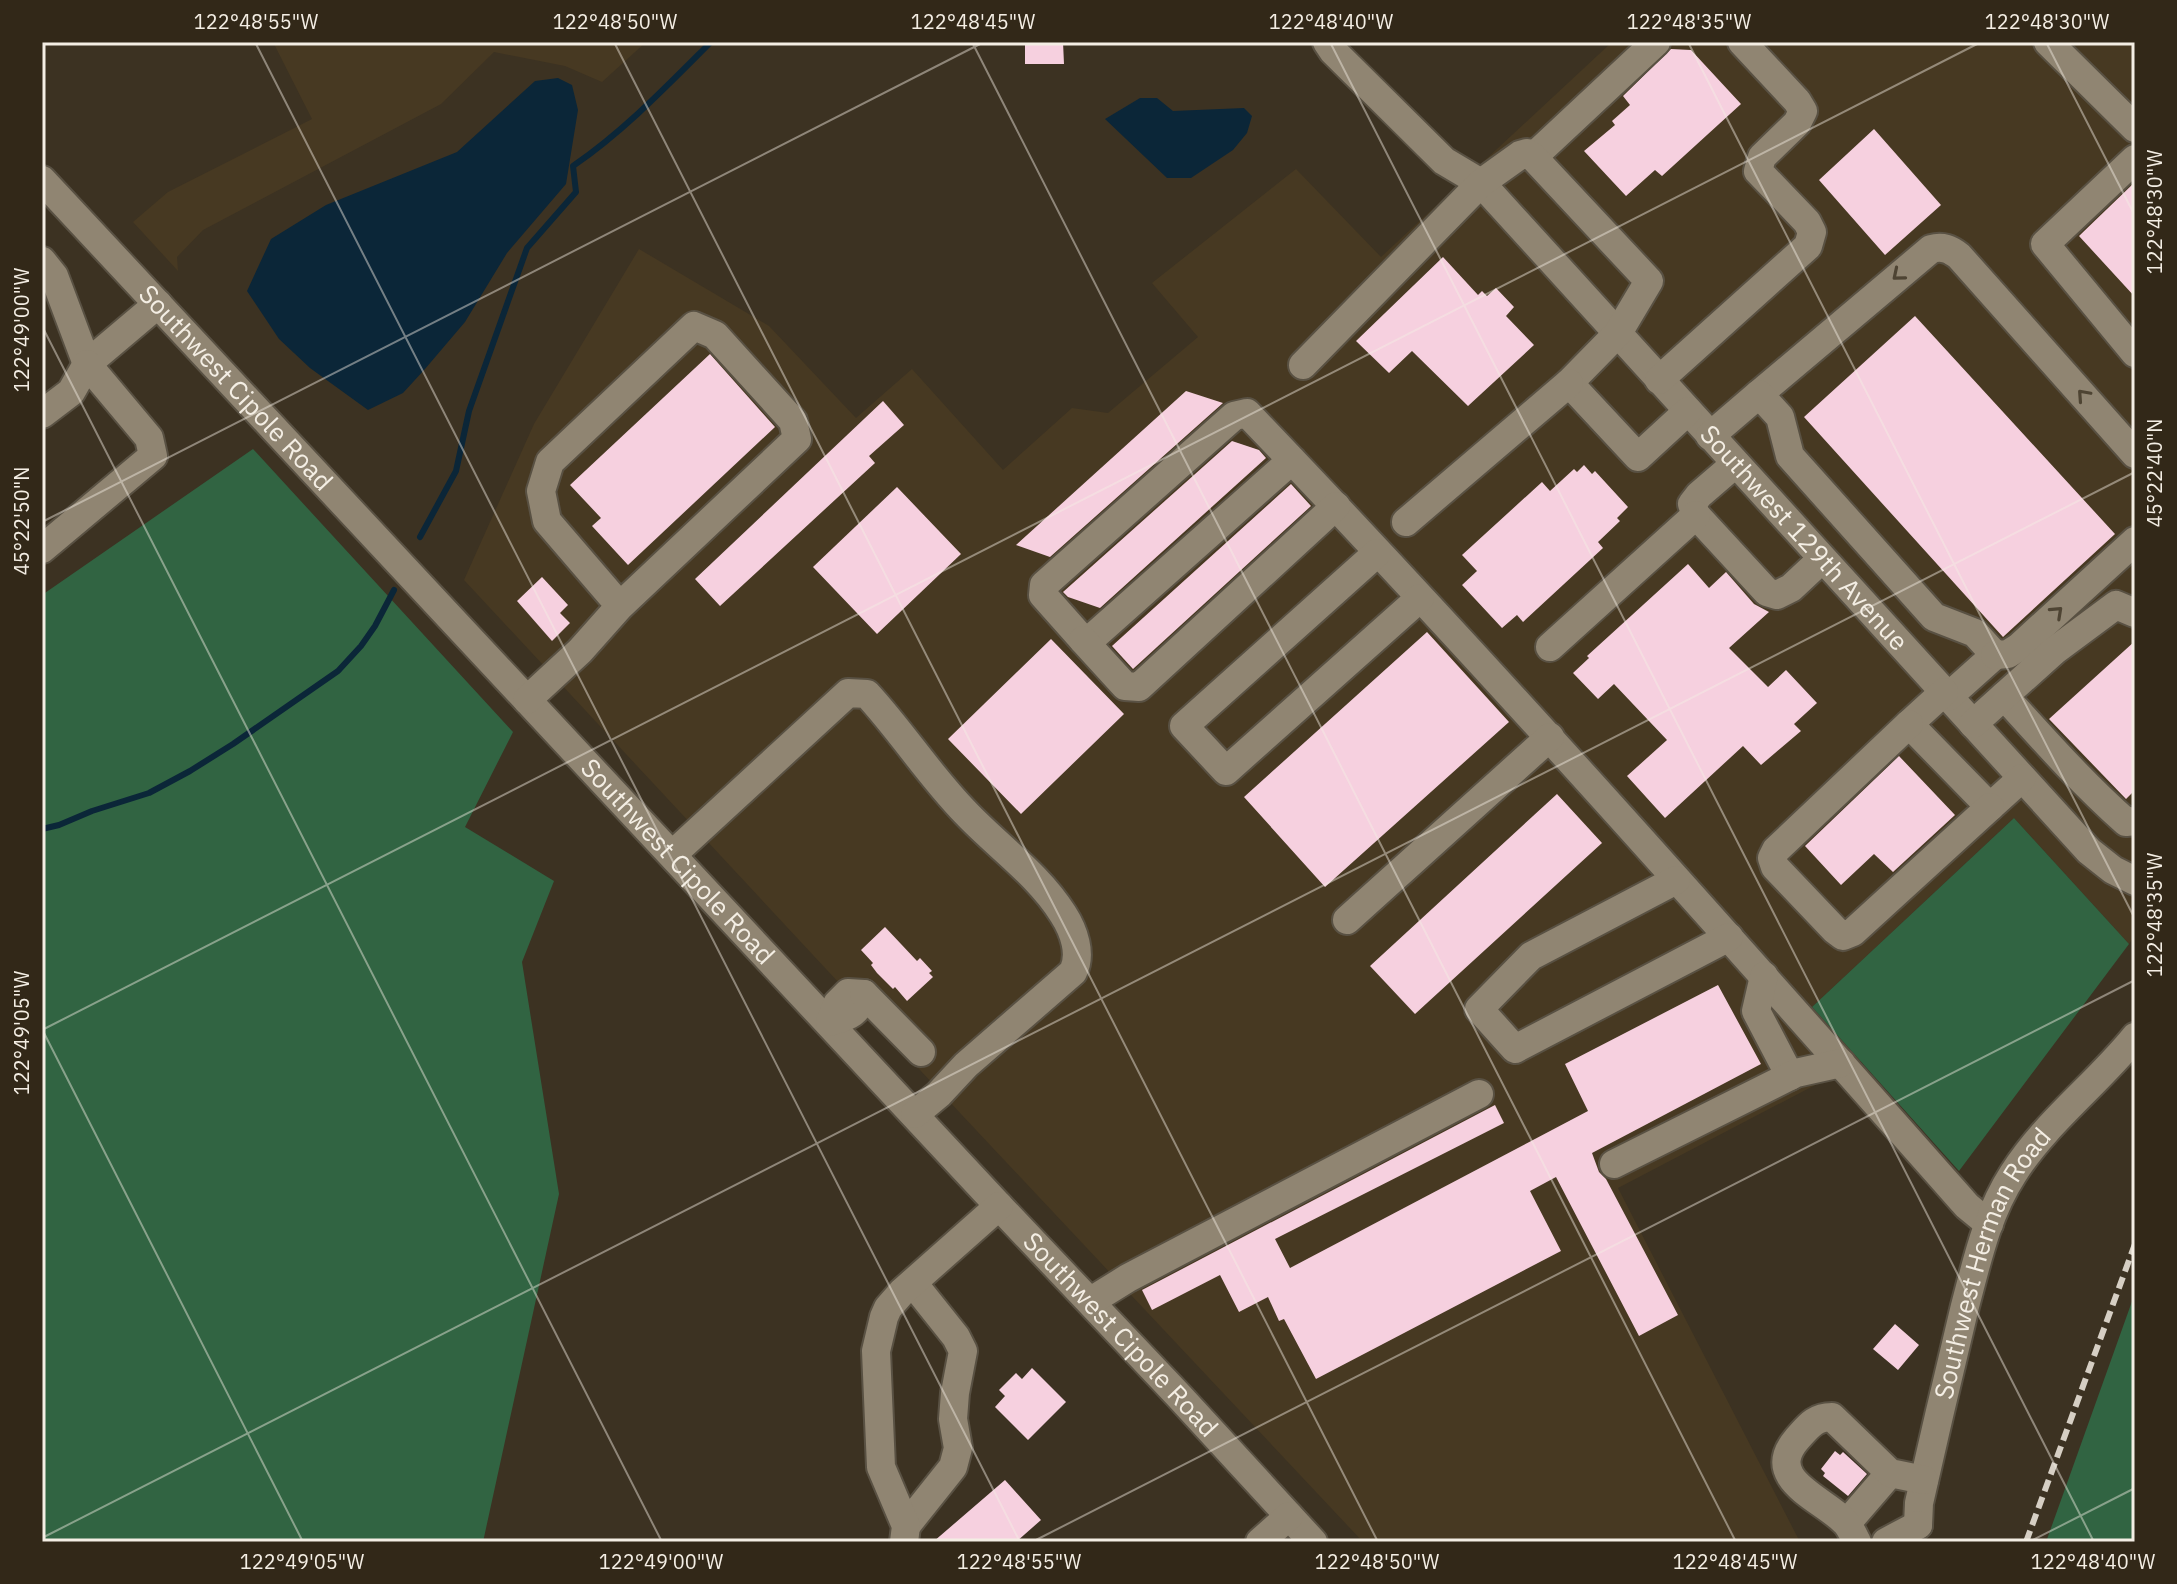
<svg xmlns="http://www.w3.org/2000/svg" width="2177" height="1584" viewBox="0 0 2177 1584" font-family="'IBM Plex Sans',sans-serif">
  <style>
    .built { fill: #473922 }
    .green { fill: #316442 }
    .water { fill: #0b2638 }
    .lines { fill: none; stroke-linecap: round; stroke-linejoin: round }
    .stream { stroke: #0b2638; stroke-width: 6 }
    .building { fill: #f6d0df }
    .minor-casing { stroke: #595143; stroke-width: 32 }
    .minor { stroke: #908572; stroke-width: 28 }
    .rail { stroke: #d6cfc4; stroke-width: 6; stroke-dasharray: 12 6; stroke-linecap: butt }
    .oneway { stroke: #4e4433 }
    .ticks { fill: none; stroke: #f4eee4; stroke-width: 2; stroke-opacity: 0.45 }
    .labels { text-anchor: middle; stroke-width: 8; stroke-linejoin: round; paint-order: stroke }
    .street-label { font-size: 26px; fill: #f4eee4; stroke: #322818 }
    .neatline { fill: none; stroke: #f4eee4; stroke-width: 3 }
    .ticks-label { font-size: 20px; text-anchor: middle; fill: #f4eee4 }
  </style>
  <rect width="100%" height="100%" fill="#3c3222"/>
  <path class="built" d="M273 42H646L602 82 565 66 494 52 441 104 203 230 177 257 178 271 133 222 168 192 312 119Z
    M1612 42H2135V935L2129 944 2014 818 1812 1007 1861 1061 1618 1188 1800 1542H1363L961 1114 464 580 534 424 639 249 769 326 856 418 912 369 1003 470 1072 408 1108 413 1198 337 1152 283 1296 169 1381 257Z"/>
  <path class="green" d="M253 449 513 732 465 827 554 881 522 962 559 1194 483 1542H42V595Z
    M2014 818 2129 944 1959 1171 1812 1007Z
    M2135 1293V1542H2046Z"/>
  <path class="water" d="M558 78 572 85 578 110 566 184 507 253 465 322 425 369 403 393 368 410 310 368 279 339 247 291 271 239 326 205 457 152 535 81Z
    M1140 98H1157L1173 111 1244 108 1252 116 1247 133 1233 150 1191 178H1167L1105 119Z"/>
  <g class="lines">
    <path class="stream" d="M420 537 456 471 469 411 527 248 576 192 573 166C624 131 667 86 711 42
      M42 829 59 825 92 811 149 793 190 771 233 744 338 671 361 646 375 626 394 590"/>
  </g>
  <path class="building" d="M1025 42H1063L1064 64H1025Z
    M1671 49 1691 50 1741 104 1662 176 1655 170 1626 196 1584 151 1615 125 1612 121 1630 105 1623 96Z
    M1874 129 1941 205 1885 255 1819 180Z
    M2135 182V297L2079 236Z
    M1443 257 1478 295 1482 291 1487 296 1496 288 1514 307 1506 316 1534 345 1468 406 1412 351 1389 373 1356 341Z
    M1915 316 2115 534 2003 637 1804 417Z
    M710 354 775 427 628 565 592 526 601 518 570 485Z
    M1186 391 1223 403 1050 557 1016 545Z
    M883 401 904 425 869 456 875 463 720 606 695 579Z
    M1232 441 1259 450 1266 458 1100 608 1068 597 1063 592Z
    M1584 465 1592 474 1595 471 1628 507 1617 518 1620 521 1598 542 1603 548 1523 622 1517 615 1502 628 1462 585 1477 571 1462 555 1542 482 1550 491 1574 469 1577 472Z
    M1291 484 1311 506 1133 669 1112 646Z
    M897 487 961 554 877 634 813 567Z
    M1688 564 1709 588 1726 572 1754 604 1769 612 1729 648 1768 687 1786 670 1817 703 1794 724 1801 731 1761 765 1743 746 1665 818 1627 776 1667 740 1614 684 1598 699 1573 673 1589 658 1587 656Z
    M542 577 568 605 560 613 570 623 552 641 517 601Z
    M1427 632 1509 722 1325 887 1244 797Z
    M1051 639 1124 714 1021 814 948 739Z
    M2135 641V790L2126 799 2049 719Z
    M1899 756 1955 815 1893 872 1874 854 1841 885 1805 846Z
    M1557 794 1602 843 1415 1014 1370 966Z
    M885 927 917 961 920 958 932 971 929 973 933 977 907 1001 895 987 893 989 877 973 871 965 873 963 861 950Z
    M1718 985 1761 1064 1592 1153 1599 1172 1606 1179 1678 1315 1639 1336 1556 1177 1530 1191 1561 1251 1316 1379 1284 1319 1279 1321 1268 1297 1239 1312 1220 1275 1152 1310 1142 1290 1495 1105 1504 1123 1275 1239 1290 1268 1588 1111 1565 1064Z
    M1895 1324 1919 1345 1898 1370 1873 1349Z
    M1032 1368 1066 1402 1028 1440 995 1407 1005 1396 999 1390 1016 1373 1022 1379Z
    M1835 1451 1840 1455 1843 1452 1867 1474 1848 1496 1823 1476 1825 1473 1821 1469Z
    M1005 1480 1041 1520 1016 1542H933Z"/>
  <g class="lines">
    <g class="minor-casing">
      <g id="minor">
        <path id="s1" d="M1327 42 1333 51 1444 161 1481 183 2089 851 2113 870 2135 881"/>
        <path d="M2048 42 2135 128"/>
        <path d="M1533 157 1656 42"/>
        <path d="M2135 159 2045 244 2135 353"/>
        <path id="s2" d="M42 180 999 1206 1179 1396 1313 1542"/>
        <path d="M42 261 54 276 87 364 158 304"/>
        <path d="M1303 365 1481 183 1520 155 1527 153 1533 157 1649 281 1618 333 1569 383 1638 457 1688 411"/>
        <path d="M1659 380 1808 246 1812 232 1807 222 1758 171 1762 157 1797 123 1803 111 1797 101 1742 42"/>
        <path d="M1759 394 1931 249C1943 246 1950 249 1959 256L2135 454"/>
        <path d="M42 414 71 392 87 364 149 438 153 456 42 549"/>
        <path d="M1710 436 1759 394 1780 417 1790 456 1934 617 1975 633 1995 655 1948 697"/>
        <path d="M1292 460 1093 637 1083 640 1043 595 1044 585 1234 416 1247 413C1494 671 1730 938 1967 1206L1989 1224"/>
        <path d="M1735 464 1699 495 1692 504 1696 515 1767 592 1777 595 1791 588 1822 559"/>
        <path d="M1406 522 1569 383"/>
        <path d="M1377 553 1184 726 1226 771 1420 598"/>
        <path d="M1083 640 1125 686 1139 687 1336 506"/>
        <path d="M1550 647 1696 515"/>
        <path d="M1995 655 2008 654 2019 647 2135 541"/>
        <path d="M1944 692 1909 724 1990 807 2022 778"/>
        <path d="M2004 696C2043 739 2082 783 2126 822L2135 821"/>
        <path d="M527 700 580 651 620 606 797 439 793 421 715 335 694 326 550 462 541 491 547 521 620 606"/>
        <path d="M1909 724 1776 850 1772 858 1775 867 1835 930 1843 936 1853 932 1990 807"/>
        <path d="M1973 724 2054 651 2116 605 2135 613"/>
        <path d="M673 854 848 693 867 694C902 732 929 775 965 812 997 846 1038 874 1063 914 1074 931 1082 954 1073 972L966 1065 939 1094 915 1114"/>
        <path d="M1676 880 1531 956 1479 1009 1515 1049 1729 937"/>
        <path d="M1347 920 1550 737"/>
        <path d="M1764 976 1756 1011 1790 1076"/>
        <path d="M848 993 864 994C858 1014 849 1016 830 1022L837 1004Z"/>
        <path d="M864 994 921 1052"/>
        <path d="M1614 1164 1796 1073 1841 1063"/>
        <path d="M1091 1301 1128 1278 1479 1094"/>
        <path d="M1847 1523 1890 1473"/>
        <path id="s3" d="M1918 1525 1919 1503C1934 1437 1949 1372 1965 1306 1977 1261 1987 1214 2013 1174 2046 1122 2096 1085 2135 1037"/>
        <path d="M906 1526 953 1467 958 1448 953 1419 955 1393 963 1351 956 1337 913 1283"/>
        <path d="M904 1542 906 1526 881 1467 876 1351 884 1317 888 1308 902 1292 999 1206"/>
        <path d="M1260 1542 1289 1516"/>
        <path d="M1857 1542C1853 1535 1850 1526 1844 1521 1820 1497 1763 1479 1797 1439 1808 1427 1814 1417 1832 1417L1890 1473 1924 1480"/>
        <path d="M1886 1542 1918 1525"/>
      </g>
    </g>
    <use href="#minor" class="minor"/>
    <path class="rail" d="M2026 1542 2135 1244"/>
  </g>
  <defs><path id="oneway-chevron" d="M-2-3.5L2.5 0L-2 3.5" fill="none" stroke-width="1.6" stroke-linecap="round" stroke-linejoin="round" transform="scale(2)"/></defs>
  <g class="oneway">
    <use href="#oneway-chevron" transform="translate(1898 275) rotate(140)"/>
    <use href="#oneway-chevron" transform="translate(2083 395) rotate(-132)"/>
    <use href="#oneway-chevron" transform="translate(2057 612) rotate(-43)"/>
  </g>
  <path class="ticks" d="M255 42 1020 1542M614 42 1378 1542M972 42 1736 1542M1330 42 2094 1542M1688 42 2135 919M2046 42 2135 216M42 326 662 1542M42 522 984 42M42 1029 303 1542M42 1030 1981 42M42 1538 2135 472M1032 1542 2135 980M2029 1542 2135 1488"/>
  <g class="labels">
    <g class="street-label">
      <text dy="9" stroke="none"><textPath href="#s2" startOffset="284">Southwest Cipole Road</textPath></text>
      <text dy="9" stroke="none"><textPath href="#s1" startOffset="690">Southwest 129th Avenue</textPath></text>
      <text dy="9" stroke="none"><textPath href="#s2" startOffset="932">Southwest Cipole Road</textPath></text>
      <text dy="9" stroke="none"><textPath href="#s3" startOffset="274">Southwest Herman Road</textPath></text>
      <text dy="9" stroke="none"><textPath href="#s2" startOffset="1580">Southwest Cipole Road</textPath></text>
    </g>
  </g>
  <rect width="2177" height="1584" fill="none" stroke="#322818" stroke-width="88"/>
  <rect x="44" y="44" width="2089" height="1496" class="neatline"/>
  <g class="ticks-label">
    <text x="256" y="29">122°48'55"W</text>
    <text x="615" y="29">122°48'50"W</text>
    <text x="973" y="29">122°48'45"W</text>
    <text x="1331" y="29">122°48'40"W</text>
    <text x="1689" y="29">122°48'35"W</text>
    <text x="2047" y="29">122°48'30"W</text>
    <text transform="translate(2155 212) rotate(-90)" y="7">122°48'30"W</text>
    <text transform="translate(22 330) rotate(-90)" y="7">122°49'00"W</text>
    <text transform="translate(2155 473) rotate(-90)" y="7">45°22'40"N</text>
    <text transform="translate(22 521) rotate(-90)" y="7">45°22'50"N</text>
    <text transform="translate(2155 915) rotate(-90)" y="7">122°48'35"W</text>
    <text transform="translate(22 1033) rotate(-90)" y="7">122°49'05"W</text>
    <text x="302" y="1569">122°49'05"W</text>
    <text x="661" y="1569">122°49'00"W</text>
    <text x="1019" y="1569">122°48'55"W</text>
    <text x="1377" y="1569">122°48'50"W</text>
    <text x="1735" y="1569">122°48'45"W</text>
    <text x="2093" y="1569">122°48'40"W</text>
  </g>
</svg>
